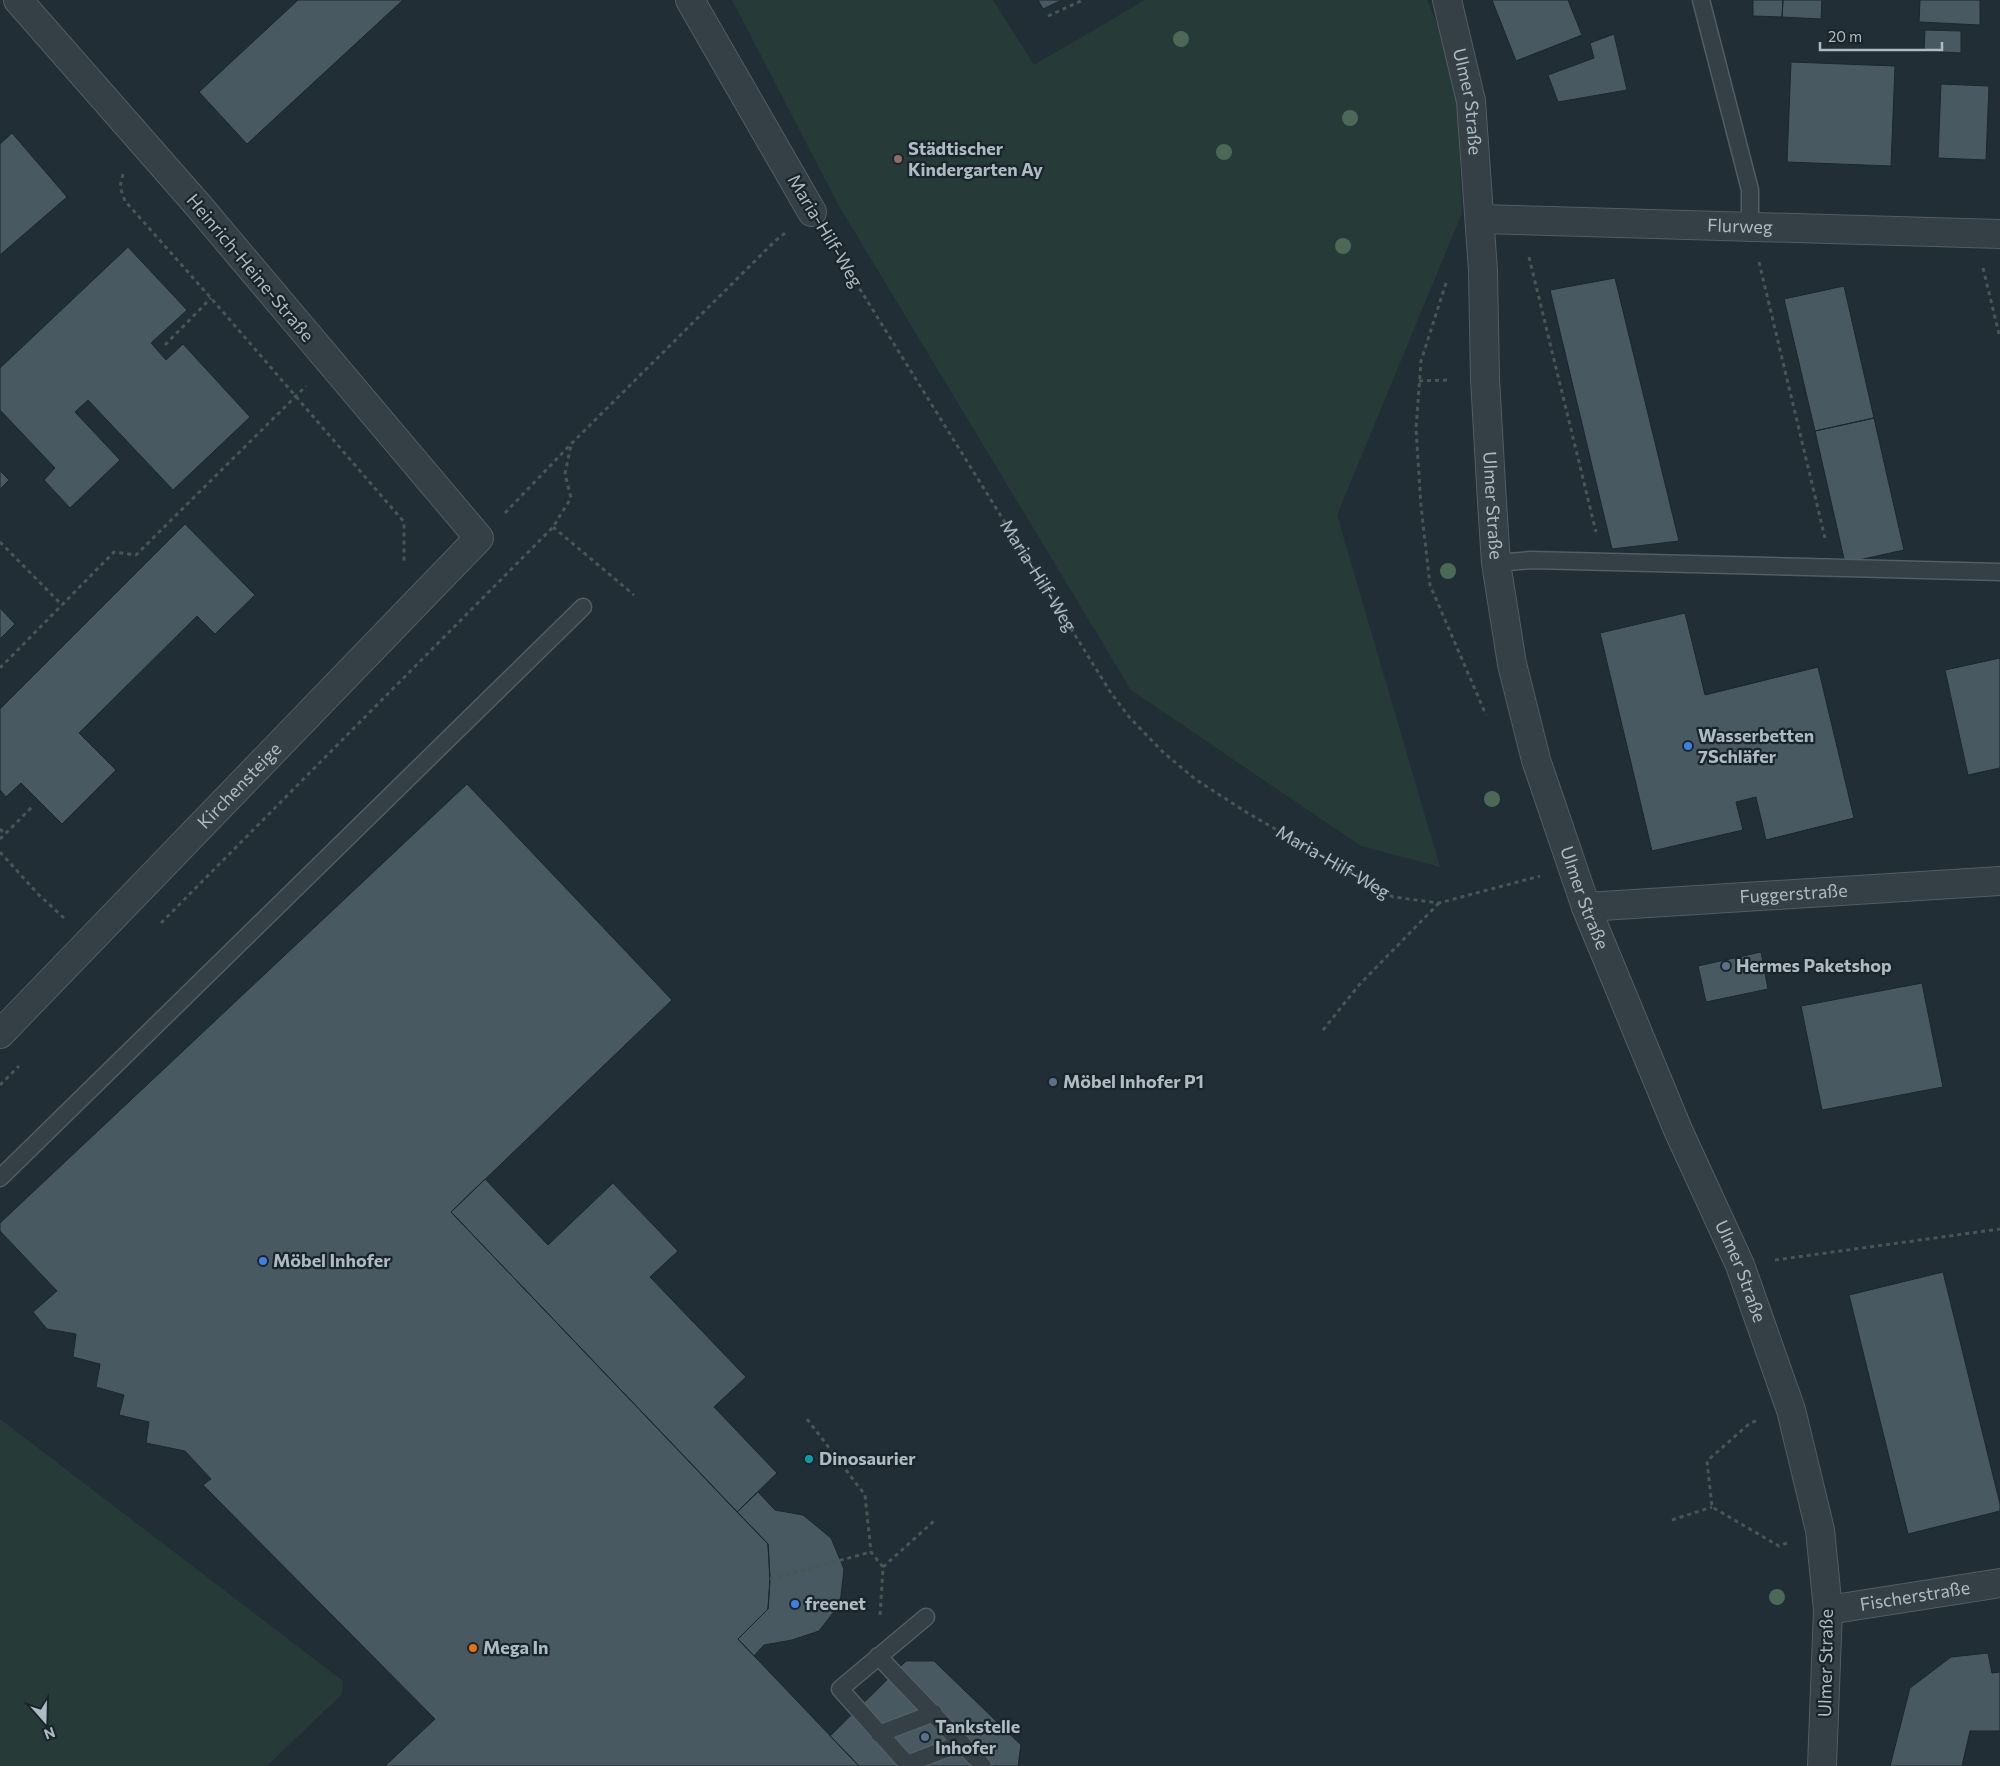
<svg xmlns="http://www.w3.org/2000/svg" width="2000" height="1766" viewBox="0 0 2000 1766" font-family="Commissioner,sans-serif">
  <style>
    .green { fill: #263b37 }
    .building { fill: #495961; stroke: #1c262d }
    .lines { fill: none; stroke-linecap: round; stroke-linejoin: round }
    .service-casing { stroke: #525d64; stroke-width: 19 }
    .minor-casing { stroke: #525d64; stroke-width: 30 }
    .tertiary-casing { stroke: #525d64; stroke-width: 30 }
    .path { stroke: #455856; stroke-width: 3; stroke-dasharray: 4 4; stroke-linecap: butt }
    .service { stroke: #343f46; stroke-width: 16 }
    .minor { stroke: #343f46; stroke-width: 28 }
    .tertiary { stroke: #343f46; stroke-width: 28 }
    .tree { fill: #4c6856 }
    .education-dot { fill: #8d6e63; stroke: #1a242b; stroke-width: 2 }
    .shop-dot { fill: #3f7fe0; stroke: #1a242b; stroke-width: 2 }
    .service-dot { fill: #5c6f8a; stroke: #1a242b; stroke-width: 2 }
    .culture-dot { fill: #0f9aa8; stroke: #1a242b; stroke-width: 2 }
    .food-dot { fill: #e8710a; stroke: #1a242b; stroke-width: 2 }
    .labels { text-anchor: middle; stroke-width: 4.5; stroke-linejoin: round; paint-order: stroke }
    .street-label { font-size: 18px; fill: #afbbc3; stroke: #1a242b }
    .poi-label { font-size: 18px; font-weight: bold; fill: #afbbc3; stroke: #1a242b; text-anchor: start }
  </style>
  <rect width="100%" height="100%" fill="#212e36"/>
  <path class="green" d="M732 0H993L1034 65 1145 0H1427L1456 68 1462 213 1337 515 1440 867 1361 846 1131 690 839 206Z
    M0 1419 343 1681 342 1694 267 1766H0Z"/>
  <path class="building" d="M298 0H403L247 144 199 92Z
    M1038 0H1062L1043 9Z
    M1492 0H1568L1582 35 1516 61Z
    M1753 0H1783L1782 17 1753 16Z
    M1783 0H1822L1821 19 1782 17Z
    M1920 0H1980V25L1919 22Z
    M1925 30 1961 31V53L1924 51Z
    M1614 34 1627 90 1558 102 1548 75 1594 58 1590 43Z
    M1791 62 1895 66 1891 166 1787 162Z
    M1941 84 1989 86 1986 160 1938 158Z
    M12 133 67 197 0 255V144Z
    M128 247 187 310 151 343 166 360 183 344 250 417 173 490 88 400 75 412 120 460 70 508 44 480 55 468 0 410V368Z
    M1615 278 1679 541 1612 549 1550 290Z
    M1844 286 1874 418 1815 431 1784 299Z
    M1874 418 1904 550 1845 563 1815 431Z
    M0 471 9 480 0 489Z
    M185 524 255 595 215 634 197 616 79 733 116 770 62 824 21 783 6 797 0 790V709Z
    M0 608 15 624 0 639Z
    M1685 613 1705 695 1818 667 1854 818 1766 840 1756 797 1736 802 1743 830 1652 851 1600 633Z
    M2000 658V768L1968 775 1945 670Z
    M467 784 672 1000 451 1212 768 1544 770 1579 768 1609 738 1639 859 1766H385L435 1719 203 1485 211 1479 185 1451 146 1443 149 1422 119 1415 124 1395 96 1387 100 1364 73 1357 76 1334 47 1329 33 1312 57 1291 0 1231V1223Z
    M1761 952 1768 989 1706 1002 1698 966Z
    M1922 983 1943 1087 1822 1110 1801 1006Z
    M485 1179 548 1245 613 1183 678 1251 650 1277 746 1377 714 1407 777 1473 737 1512 451 1212Z
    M1943 1272 2000 1504V1511L1908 1534 1849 1295Z
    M758 1492 775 1510 803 1515 831 1538 844 1569 840 1604 819 1631 792 1640 764 1645 754 1656 738 1639 768 1609 770 1579 768 1544 737 1512Z
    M1988 1653 1992 1673 2000 1672V1731H1970L1962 1766H1890L1910 1688 1951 1657Z
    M906 1661H934L1021 1745 1018 1766H859L830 1736Z"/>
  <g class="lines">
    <g class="service-casing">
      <path id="service" d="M1701 0 1750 190V227
        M1496 563 1531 560 2000 572
        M0 1178 583 607
        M878 1656 983 1766
        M879 1734 934 1713
        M907 1764 962 1743
        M909 1766 840 1689 926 1617"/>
    </g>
    <g class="minor-casing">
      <g id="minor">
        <path d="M690 0 812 212"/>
        <path id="s2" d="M1480 219 2000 234"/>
        <path id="s3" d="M1586 907 2000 881"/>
        <path id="s4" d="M0 1034 479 538 197 204 18 0"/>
        <path id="s5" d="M1828 1610 2000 1583"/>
      </g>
    </g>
    <g class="tertiary-casing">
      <g id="tertiary">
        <path id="s6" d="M1447 0 1471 101 1483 271 1485 379 1492 502 1496 563 1512 664 1536 760 1586 907 1678 1130 1740 1265 1791 1410 1820 1530 1828 1610 1822 1766"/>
      </g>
    </g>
    <g class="path">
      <path d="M1048 16 1083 0"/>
      <path d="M123 174 120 187 125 201 211 298 404 522V562"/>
      <path id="s1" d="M830 241 1111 693 1130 718 1163 752 1195 779 1246 812 1393 897 1439 903 1540 876"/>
      <path d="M1529 257 1596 532"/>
      <path d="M1759 262 1825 538"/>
      <path d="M1983 268 2000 338"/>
      <path d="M1446 283 1421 361 1416 429 1421 506 1430 585 1486 715"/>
      <path d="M165 345 211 298"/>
      <path d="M1419 381 1449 380"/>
      <path d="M505 513 571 444 774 242 785 233"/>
      <path d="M553 527 634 595"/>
      <path d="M0 542 62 605"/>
      <path d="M0 668 114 552 136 555 306 386"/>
      <path d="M0 829 5 834 33 806"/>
      <path d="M0 839 5 834"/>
      <path d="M0 852 38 894 64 918"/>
      <path d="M161 923 553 527 571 498 565 474 571 445"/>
      <path d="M1323 1030 1359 985 1439 903"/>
      <path d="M0 1085 19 1066"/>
      <path d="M1775 1260 2000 1229"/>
      <path d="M807 1419 865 1495 871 1552 883 1567 880 1616"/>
      <path d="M1756 1421 1750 1423 1707 1461 1712 1507 1779 1546 1787 1543"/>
      <path d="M1672 1520 1712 1507"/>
      <path d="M883 1567 934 1521"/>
      <path d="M770 1579 871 1552"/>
    </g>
    <use href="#service" class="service"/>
    <use href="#minor" class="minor"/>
    <use href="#tertiary" class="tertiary"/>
  </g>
  <g class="tree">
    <circle cx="1181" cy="39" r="8"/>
    <circle cx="1350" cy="118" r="8"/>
    <circle cx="1224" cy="152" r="8"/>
    <circle cx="1343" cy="246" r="8"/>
    <circle cx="1448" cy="571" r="8"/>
    <circle cx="1492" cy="799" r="8"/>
    <circle cx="1777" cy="1597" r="8"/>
  </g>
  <circle class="education-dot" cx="898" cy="159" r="5"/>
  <g class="shop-dot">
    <circle cx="1688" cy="746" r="5"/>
    <circle cx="263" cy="1261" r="5"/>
    <circle cx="795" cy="1604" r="5"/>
  </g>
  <g class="service-dot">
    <circle cx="1726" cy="966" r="5"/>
    <circle cx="1053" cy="1082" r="5"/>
    <circle cx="925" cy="1737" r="5"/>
  </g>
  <circle class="culture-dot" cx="809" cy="1459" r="5"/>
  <circle class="food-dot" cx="473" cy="1648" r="5"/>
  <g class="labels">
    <g class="street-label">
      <text dy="6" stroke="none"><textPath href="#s6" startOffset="104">Ulmer Straße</textPath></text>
      <text dy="6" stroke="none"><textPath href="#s2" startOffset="260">Flurweg</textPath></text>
      <text transform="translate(825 231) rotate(59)" y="6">Maria-Hilf-Weg</text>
      <text transform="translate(250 268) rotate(50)" y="6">Heinrich-Heine-Straße</text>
      <text dy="6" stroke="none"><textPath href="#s6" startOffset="509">Ulmer Straße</textPath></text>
      <text dy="6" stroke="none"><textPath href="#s1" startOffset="394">Maria-Hilf-Weg</textPath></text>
      <text dy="6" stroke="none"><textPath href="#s4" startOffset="345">Kirchensteige</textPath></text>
      <text dy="6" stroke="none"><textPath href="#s1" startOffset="814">Maria-Hilf-Weg</textPath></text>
      <text dy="6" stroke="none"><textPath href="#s3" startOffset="208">Fuggerstraße</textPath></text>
      <text dy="6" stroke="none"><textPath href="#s6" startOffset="914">Ulmer Straße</textPath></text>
      <text dy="6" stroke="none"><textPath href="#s6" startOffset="1319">Ulmer Straße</textPath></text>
      <text dy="6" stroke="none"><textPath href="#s5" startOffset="88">Fischerstraße</textPath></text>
      <text transform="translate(1826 1663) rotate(-89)" y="6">Ulmer Straße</text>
    </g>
    <g class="poi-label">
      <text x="908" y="155">Städtischer<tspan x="908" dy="21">Kindergarten Ay</tspan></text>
      <text x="1698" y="742">Wasserbetten<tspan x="1698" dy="21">7Schläfer</tspan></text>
      <text x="1736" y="972">Hermes Paketshop</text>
      <text x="1063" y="1088">Möbel Inhofer P1</text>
      <text x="273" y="1267">Möbel Inhofer</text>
      <text x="819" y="1465">Dinosaurier</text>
      <text x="805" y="1610">freenet</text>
      <text x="483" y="1654">Mega In</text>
      <text x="935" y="1733">Tankstelle<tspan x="935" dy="21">Inhofer</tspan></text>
    </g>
  </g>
  <g transform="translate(45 1721) rotate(160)" stroke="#1a242b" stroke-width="4" paint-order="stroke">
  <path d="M0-4L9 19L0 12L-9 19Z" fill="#afbbc3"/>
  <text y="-8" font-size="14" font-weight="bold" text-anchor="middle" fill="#afbbc3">N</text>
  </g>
  <path d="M1820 42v8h122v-8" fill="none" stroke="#afbbc3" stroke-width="2.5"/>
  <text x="1828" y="42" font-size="15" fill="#afbbc3" stroke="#1a242b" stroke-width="4" paint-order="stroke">20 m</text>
</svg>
